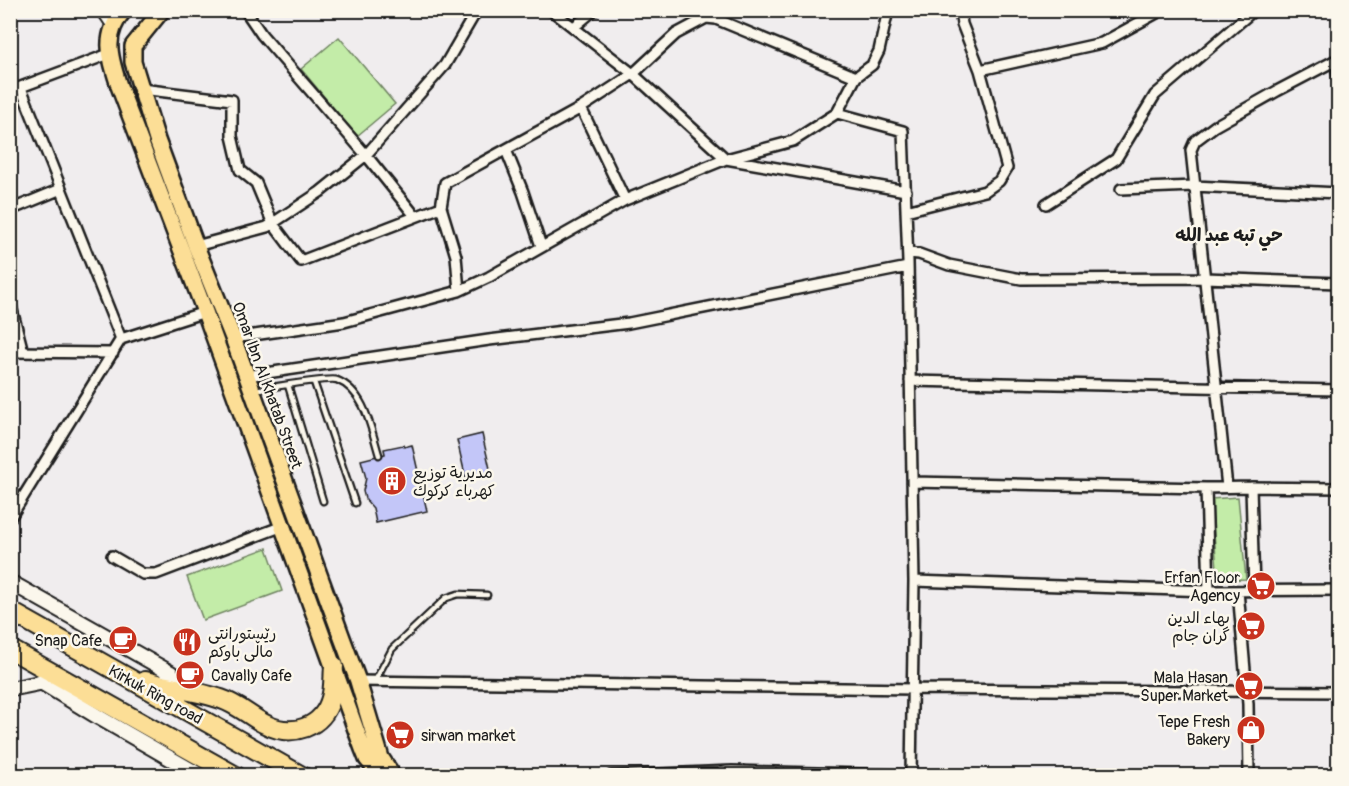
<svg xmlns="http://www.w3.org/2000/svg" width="1349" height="786" viewBox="0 0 1349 786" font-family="Pangolin,'Playpen Sans Arabic',sans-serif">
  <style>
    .green { fill: #c3eca8; stroke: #708462; stroke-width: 1.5 }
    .building { fill: #c3c6f8; stroke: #1c1c1c; stroke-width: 1.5 }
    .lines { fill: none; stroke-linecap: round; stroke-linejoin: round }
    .lane-casing { stroke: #1c1c1c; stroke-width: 9 }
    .street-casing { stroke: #1c1c1c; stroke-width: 14 }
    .secondary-casing { stroke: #1c1c1c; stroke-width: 18 }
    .primary-casing { stroke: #1c1c1c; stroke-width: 20 }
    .highway-casing { stroke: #1c1c1c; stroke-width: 22 }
    .lane { stroke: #fbf7ec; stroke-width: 4.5 }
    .street { stroke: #fbf7ec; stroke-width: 9 }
    .secondary { stroke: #fbf7ec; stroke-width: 14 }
    .primary { stroke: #fcde96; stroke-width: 15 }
    .highway { stroke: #fcde96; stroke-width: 18 }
    .labels { text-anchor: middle; stroke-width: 5; stroke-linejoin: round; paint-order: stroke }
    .street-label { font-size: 16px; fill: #1c1c1c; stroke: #fbf7ec }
    .poi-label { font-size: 16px; fill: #1c1c1c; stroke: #fbf7ec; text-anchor: end }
    .neighbourhood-label { font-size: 18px; font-weight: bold; fill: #1c1c1c; stroke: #fbf7ec }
  </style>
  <rect width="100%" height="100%" fill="#f0edee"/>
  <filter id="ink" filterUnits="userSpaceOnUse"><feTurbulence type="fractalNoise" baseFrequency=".0167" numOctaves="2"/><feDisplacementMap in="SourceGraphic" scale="12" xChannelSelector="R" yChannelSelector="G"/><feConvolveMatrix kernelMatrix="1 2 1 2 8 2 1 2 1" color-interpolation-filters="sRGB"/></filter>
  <g filter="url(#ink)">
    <path class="green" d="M339 37 395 104 357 136 301 69Z
      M1238 497 1246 579 1218 580 1211 499Z
      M267 548 282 591 203 620 187 577Z"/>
    <path class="building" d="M482 434 491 473 466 479 457 440Z
      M403 445 404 447 412 445 427 511 376 523 373 508 365 499 363 491 366 478 361 460 385 454 384 449Z"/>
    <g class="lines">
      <g class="lane-casing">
        <path id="lane" d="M314 382 355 503
          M288 385 323 501
          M254 390C267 388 330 377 337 380 365 391 371 429 379 455
          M375 681 392 649 446 598 458 594 487 595"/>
      </g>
      <g class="street-casing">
        <path id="street" d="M245 10 262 35 366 155 415 216
          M551 10 633 74 726 159 793 141 837 113 856 77 872 65 879 51 888 10
          M574 27 594 10
          M1336 60 1338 76
          M980 70 1102 43 1162 10
          M21 88 121 339
          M141 89 232 100V136L240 170 256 183 273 224 301 261 441 207
          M10 91 109 54
          M581 108 625 200
          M837 113 903 131 908 262 914 581 911 776
          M506 150 523 192 541 246
          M1121 189 1194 186 1338 193
          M1046 204 1116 159 1155 95 1254 10
          M10 210 61 189
          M906 211 985 191 999 181 1007 168 980 70 962 24 960 10
          M196 246 267 227 320 192 366 155 445 65 477 10
          M908 253 919 254 949 265 1021 279 1205 278 1338 283
          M459 291 456 256 441 207 445 183 581 108 633 74 676 34 706 18 716 19 856 77
          M10 302 23 352
          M233 338 344 322 459 291 489 277 625 200 726 159 906 191
          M10 352 113 353
          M246 376 489 340 629 323 908 267
          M910 381 1338 390
          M912 482 1206 488 1251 487 1338 488
          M1227 487 1191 150 1195 141 1215 126 1277 91 1338 59
          M1251 487 1254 590
          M1206 488 1209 591
          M10 518 121 339 205 312
          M112 556 143 574H156L283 526
          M914 581 1209 591 1338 590
          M1238 591 1248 704 1249 776
          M358 681 914 689 1338 692
          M611 776 732 771 943 776"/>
      </g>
      <g class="secondary-casing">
        <path id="secondary" d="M104 10 113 23
          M10 582 171 673 184 691
          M41 682 100 718 201 776
          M10 689 49 681"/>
      </g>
      <g class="primary-casing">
        <path id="primary" d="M124 10C102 36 110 57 119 86L205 312 363 749 367 759 381 776
          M162 10 133 46V62L157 140 196 246 233 338 341 635 358 681 381 758 393 776"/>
      </g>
      <g class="highway-casing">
        <path id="highway" d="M10 611 302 776
          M10 649 236 776
          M145 681C170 688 197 691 221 699 237 704 251 717 265 724 292 738 323 728 331 698 334 688 333 676 334 666"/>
      </g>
      <use href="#lane" class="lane"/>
      <use href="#street" class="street"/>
      <use href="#secondary" class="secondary"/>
      <use href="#primary" class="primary"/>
      <use href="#highway" class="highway"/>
    </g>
  </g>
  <defs>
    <g id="building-disc" transform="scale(1.5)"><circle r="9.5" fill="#c8321e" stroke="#fbf7ec"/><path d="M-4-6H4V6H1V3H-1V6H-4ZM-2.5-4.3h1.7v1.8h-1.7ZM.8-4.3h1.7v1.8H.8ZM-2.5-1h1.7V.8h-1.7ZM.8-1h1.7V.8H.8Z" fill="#fff"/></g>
    <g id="supermarket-disc" transform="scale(1.5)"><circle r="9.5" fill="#c8321e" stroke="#fbf7ec"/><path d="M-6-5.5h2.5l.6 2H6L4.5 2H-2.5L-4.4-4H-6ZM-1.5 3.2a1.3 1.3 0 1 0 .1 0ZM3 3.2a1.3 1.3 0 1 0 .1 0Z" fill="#fff"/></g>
    <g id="cafe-disc" transform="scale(1.5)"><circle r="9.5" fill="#c8321e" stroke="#fbf7ec"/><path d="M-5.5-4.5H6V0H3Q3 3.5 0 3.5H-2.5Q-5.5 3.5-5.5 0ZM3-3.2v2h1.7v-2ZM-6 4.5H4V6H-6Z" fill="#fff"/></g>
    <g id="restaurant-disc" transform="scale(1.5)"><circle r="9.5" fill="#c8321e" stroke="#fbf7ec"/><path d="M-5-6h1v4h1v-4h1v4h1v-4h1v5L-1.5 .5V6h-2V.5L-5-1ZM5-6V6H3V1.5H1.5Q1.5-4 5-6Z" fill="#fff"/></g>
    <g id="shop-disc" transform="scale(1.5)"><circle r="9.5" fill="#c8321e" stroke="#fbf7ec"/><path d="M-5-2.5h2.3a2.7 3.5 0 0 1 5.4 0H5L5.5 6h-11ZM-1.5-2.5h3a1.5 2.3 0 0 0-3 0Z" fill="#fff"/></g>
  </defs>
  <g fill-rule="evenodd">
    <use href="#building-disc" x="392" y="481"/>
    <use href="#supermarket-disc" x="1261" y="586"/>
    <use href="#supermarket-disc" x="1251" y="626"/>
    <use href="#cafe-disc" x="123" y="640"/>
    <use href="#restaurant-disc" x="187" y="642"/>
    <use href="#cafe-disc" x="190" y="675"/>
    <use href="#supermarket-disc" x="1249" y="686"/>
    <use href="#shop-disc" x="1251" y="730"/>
    <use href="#supermarket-disc" x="400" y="735"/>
  </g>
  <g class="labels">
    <g class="street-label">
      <text transform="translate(268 385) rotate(70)" y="6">Omar Ibn Al Khatab Street</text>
      <text transform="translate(156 694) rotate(29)" y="6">Kirkuk Ring road</text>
    </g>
    <g class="poi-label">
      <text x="413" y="478" text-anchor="start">مديرية توزيع<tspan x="413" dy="18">كهرباء كركوك</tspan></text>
      <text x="1240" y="583">Erfan Floor<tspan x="1240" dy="18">Agency</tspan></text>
      <text x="1230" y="623">بهاء الدين<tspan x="1230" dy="18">گران جام</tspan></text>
      <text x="208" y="639" text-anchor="start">رێستورانتی<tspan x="208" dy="18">ماڵی باوکم</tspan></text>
      <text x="102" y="646">Snap Cafe</text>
      <text x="211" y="681" text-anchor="start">Cavally Cafe</text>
      <text x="1228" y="683">Mala Hasan<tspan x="1228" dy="18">Super Market</tspan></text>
      <text x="1230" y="727">Tepe Fresh<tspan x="1230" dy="18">Bakery</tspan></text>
      <text x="421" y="741" text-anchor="start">sirwan market</text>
    </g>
    <g class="neighbourhood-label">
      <text x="1229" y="241">حي تبه عبد الله</text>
    </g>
  </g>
  <rect width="1349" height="786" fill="none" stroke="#fbf7ec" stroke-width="36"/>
  <rect x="18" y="18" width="1313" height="750" fill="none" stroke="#1c1c1c" stroke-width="2" filter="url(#ink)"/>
</svg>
